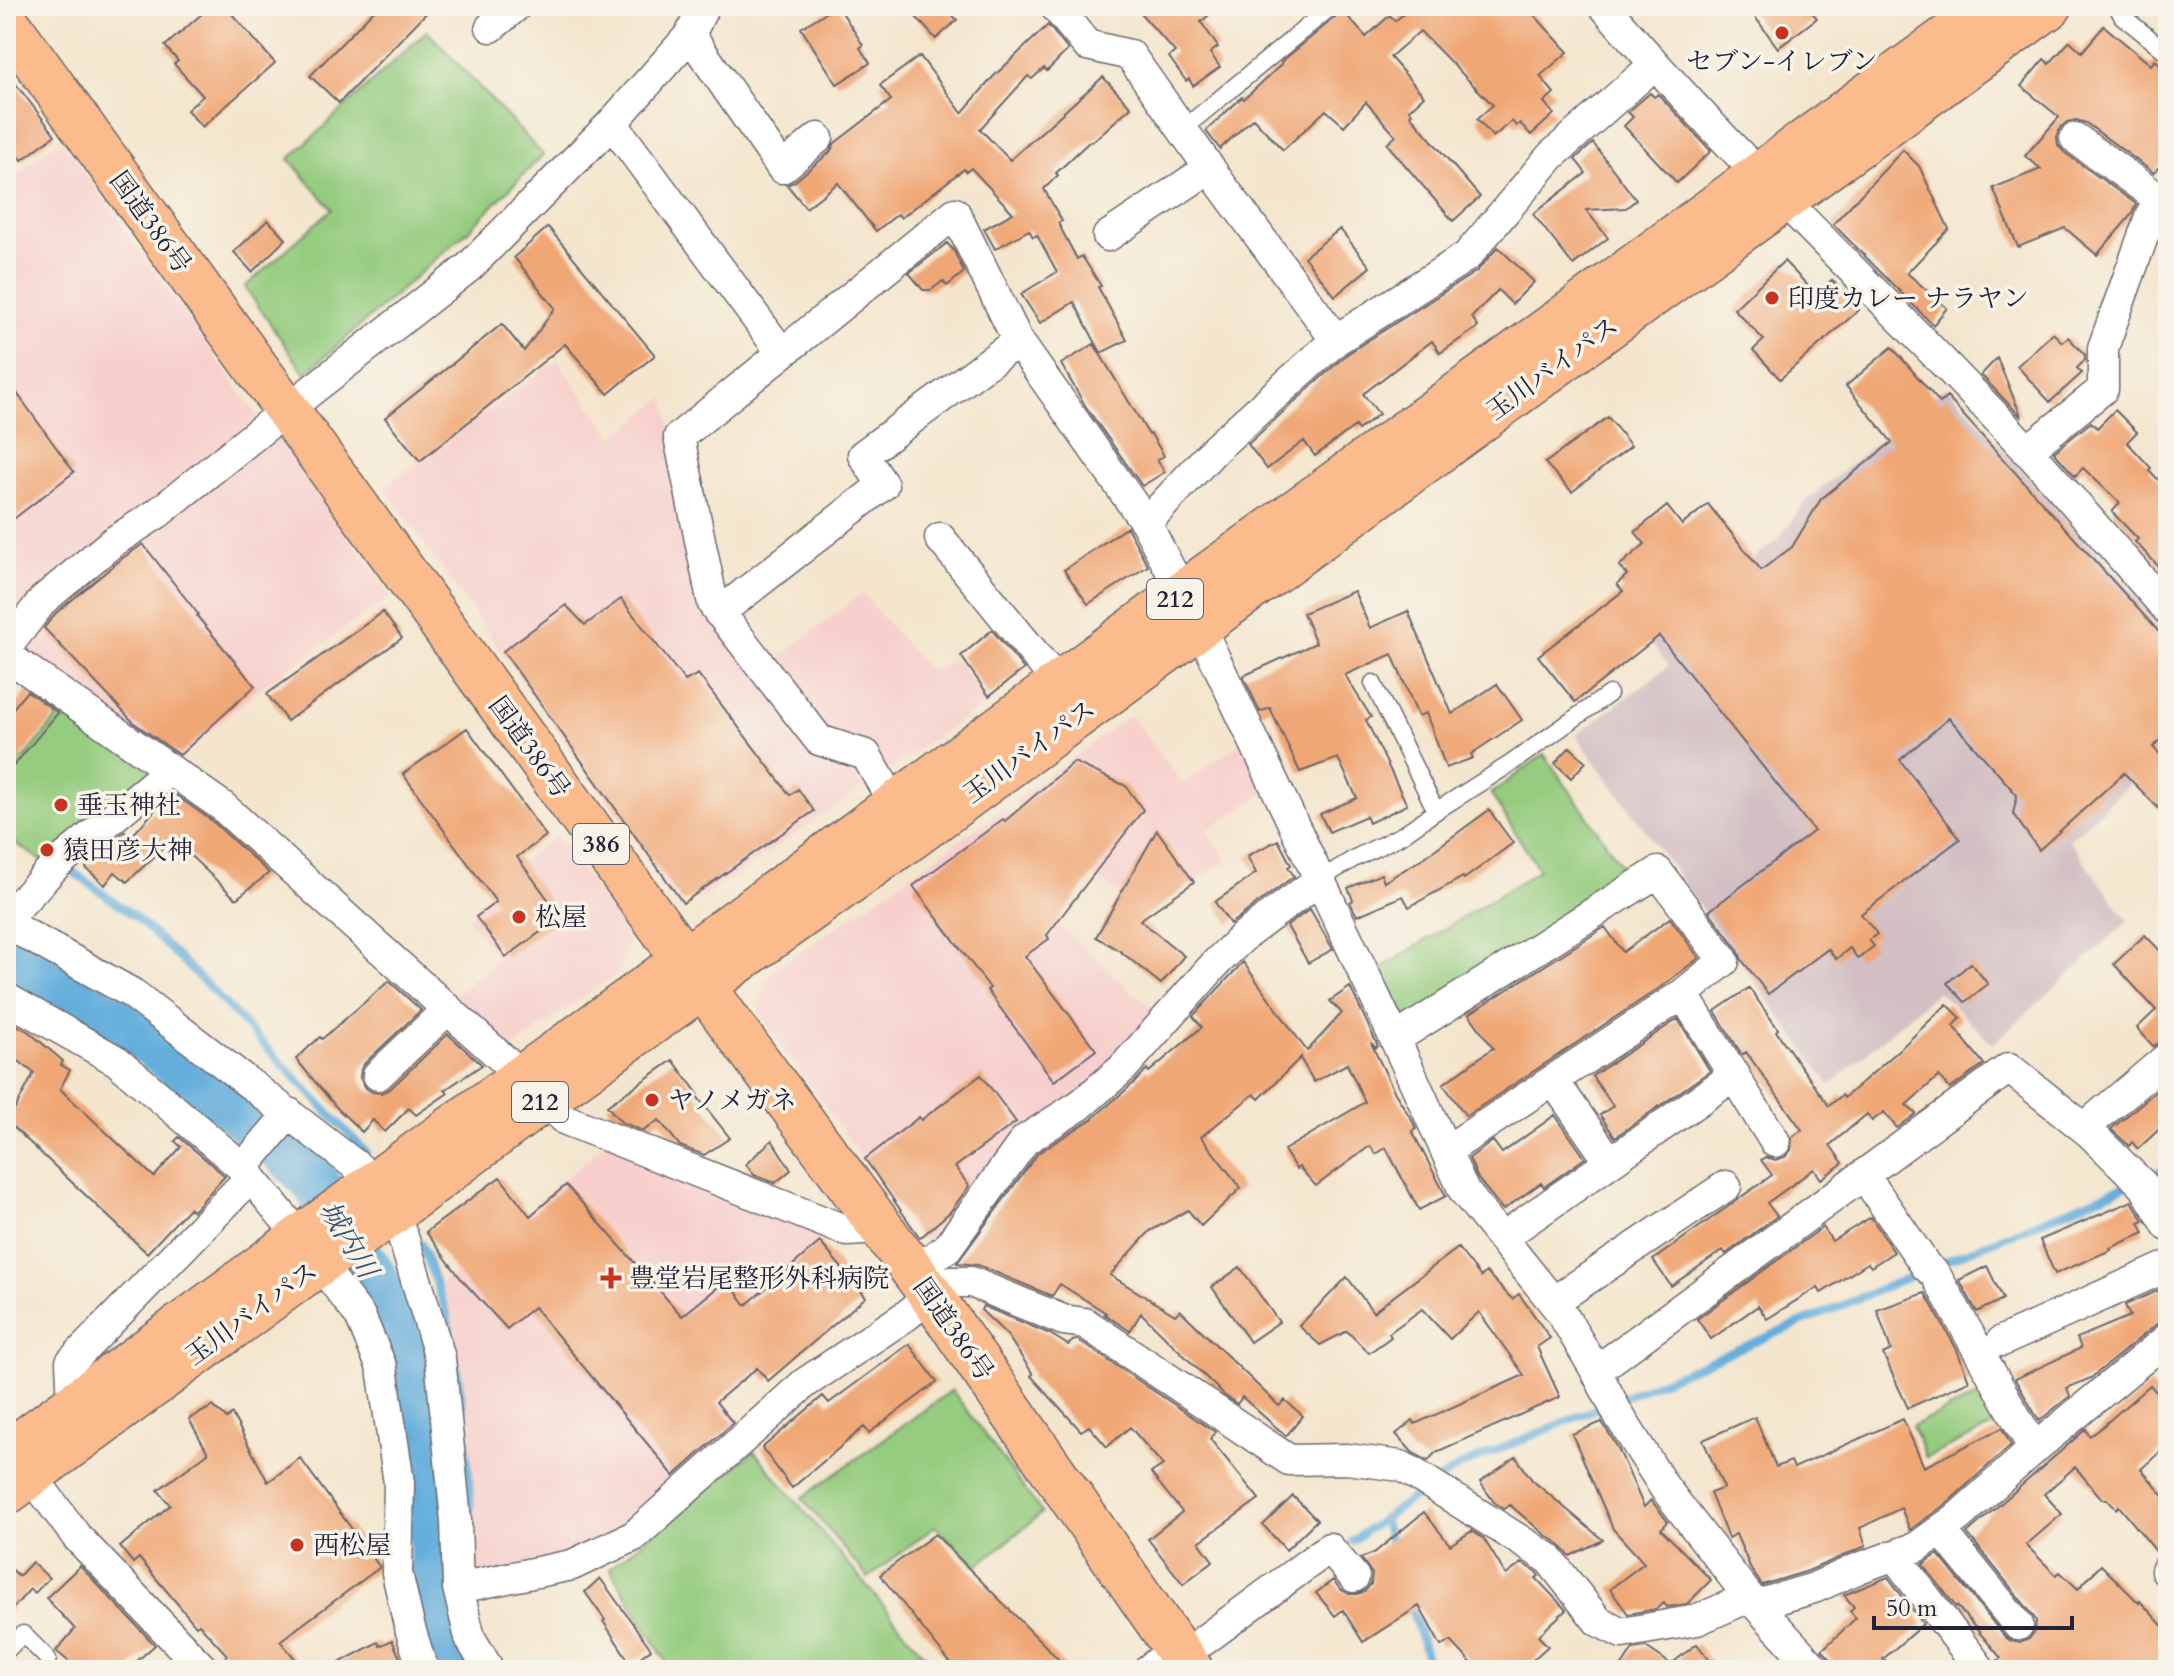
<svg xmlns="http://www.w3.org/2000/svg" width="2174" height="1676" viewBox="0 0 2174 1676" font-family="Cardo,'Noto Serif JP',serif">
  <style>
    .built { fill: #f7d0cd }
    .industrial { fill: #d2bec3 }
    .green { fill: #95cc7f; stroke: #5c775d; stroke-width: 2 }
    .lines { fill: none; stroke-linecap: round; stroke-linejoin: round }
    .stream { stroke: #65aedc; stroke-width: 8 }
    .river { stroke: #65aedc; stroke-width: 48 }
    .building { fill: #f0a776 }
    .service-casing { stroke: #6c676e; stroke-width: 19 }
    .minor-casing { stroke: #6c676e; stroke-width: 33 }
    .trunk-casing { stroke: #6c676e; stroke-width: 47 }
    .service { stroke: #fff; stroke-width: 16 }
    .minor { stroke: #fff; stroke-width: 30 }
    .trunk { stroke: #fbbb8c; stroke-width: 44 }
    .poi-dot { fill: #c8321e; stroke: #f7f3e8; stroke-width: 3 }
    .labels { text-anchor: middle; stroke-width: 7; stroke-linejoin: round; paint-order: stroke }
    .shield { fill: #f7f3e8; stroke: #62616f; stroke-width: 2 }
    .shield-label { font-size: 24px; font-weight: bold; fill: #22223b }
    .poi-label { font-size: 26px; fill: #22223b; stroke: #f7f3e8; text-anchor: start }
    .street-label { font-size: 26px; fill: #22223b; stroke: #f7f3e8 }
    .water-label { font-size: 28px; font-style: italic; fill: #395373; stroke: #f7f3e8 }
  </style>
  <rect width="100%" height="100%" fill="#f7f3e8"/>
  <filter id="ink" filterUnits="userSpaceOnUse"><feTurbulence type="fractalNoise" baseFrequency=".0125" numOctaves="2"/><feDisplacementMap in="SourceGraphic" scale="16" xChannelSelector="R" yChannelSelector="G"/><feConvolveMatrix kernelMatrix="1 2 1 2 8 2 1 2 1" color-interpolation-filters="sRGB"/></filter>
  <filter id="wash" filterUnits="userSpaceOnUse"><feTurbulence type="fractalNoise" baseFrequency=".006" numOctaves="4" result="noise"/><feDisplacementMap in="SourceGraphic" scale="32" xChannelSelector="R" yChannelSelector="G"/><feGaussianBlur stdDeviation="1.8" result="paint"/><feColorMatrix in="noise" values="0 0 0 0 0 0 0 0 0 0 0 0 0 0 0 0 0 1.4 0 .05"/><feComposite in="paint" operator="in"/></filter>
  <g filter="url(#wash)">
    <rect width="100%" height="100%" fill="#f4e6ce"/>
    <path class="built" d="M60 138 260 420 6 627V174L13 179Z
      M557 360 614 438 665 396 701 588 768 666 862 593 930 672 954 659 988 701 703 898 679 901 384 487Z
      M273 431 391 596 259 689 171 766 12 651 44 604Z
      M1130 715 1183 784 1247 738 1269 790 1207 831 1228 860 1148 911 1041 842 1014 801Z
      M1004 809 1052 873 1031 890 1059 926 1161 1017 928 1250 759 1013 767 976Z
      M556 836 631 937 617 974 506 1052 450 999 499 959 468 919 507 874Z
      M608 1140 834 1229 682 1355 746 1428 631 1533 476 1579 462 1371 442 1283 541 1201Z"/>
    <path class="industrial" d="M1946 386 2168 631V748L2069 840 2128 921 1993 1044 1938 991 1830 1085 1576 735 1669 666 1647 638 1778 540 1806 501Z"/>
    <path class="green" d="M427 31 543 155 470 229 305 374 245 287 332 209 289 159Z
      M67 706 155 770 42 861 6 837V746L23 760Z
      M1544 754 1631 879 1399 1027 1375 972 1539 870 1491 794Z
      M1993 1389 2008 1419 1926 1458 1912 1426Z
      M952 1390 1042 1513 977 1566 935 1526 868 1578 802 1498Z
      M754 1451 937 1670H671L610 1568Z"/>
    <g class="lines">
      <path class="stream" d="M69 869 137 918 208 986 366 1152
        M2147 1177 2168 1168
        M421 1243 447 1314 461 1392 469 1478 471 1526
        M1936 1265 2130 1184
        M1437 1481 1462 1465 1924 1271
        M1383 1519 1392 1547
        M1352 1541 1426 1488
        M1409 1602 1431 1670"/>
      <path class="river" d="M6 958 139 1033 272 1139 313 1179 377 1284 404 1356 432 1473 434 1605 452 1670"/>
    </g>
    <g id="blocks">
      <path class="building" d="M211 6H225L275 63 202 127 187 110 203 96 174 64 178 61 165 46Z
        M378 6H433L339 103 310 76Z
        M836 6H838L863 45 860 48 870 63 837 84 801 28Z
        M906 6H944L957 20 936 39Z
        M1134 6H1219L1201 22 1218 47 1210 53 1220 67 1193 86 1189 79 1186 81 1169 57 1175 52Z
        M1413 6H1526L1568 52 1540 76 1554 93 1544 102 1554 114 1531 135 1520 123 1516 126 1512 121 1493 137 1477 119 1493 105 1420 31 1390 57 1424 96 1409 110 1412 113 1410 115 1480 197 1453 221 1387 144 1396 136 1366 102 1344 126 1326 110 1283 150 1253 118 1220 149 1206 131 1242 97 1244 99 1282 64 1281 62 1339 14 1342 10 1366 37 1390 15 1395 21Z
        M1747 6H1806L1817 18 1778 48Z
        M1048 25 1068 50 1047 71 1044 68 1032 79 1028 76 980 129 1010 160 1103 77 1131 107 1092 142 1090 141 1056 173 1058 175 1044 189 1062 221 1058 223 1077 259 1082 256 1101 286 1098 287 1127 340 1101 353 1074 302 1040 323 1021 294 1057 272 1037 235 1033 237 1029 230 995 249 984 229 1013 213 971 168 966 172 964 169 901 218 898 214 876 231 838 183 806 208 787 185 794 182 830 152 835 143 891 100 880 85 920 56 962 113 993 77Z
        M2104 26 2151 65 2155 60 2168 71V156L2154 173 2086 123 2076 120 2067 122 2060 128 2057 137 2058 145 2064 152 2136 204 2132 214 2097 255 2065 228 2018 247 1993 188 2041 169 2025 156 2059 117 2021 86 2044 59 2049 64 2070 41 2082 52Z
        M6 71 55 135 22 160 6 137Z
        M1650 93 1654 97 1658 94 1711 151 1677 183 1624 126 1633 117 1628 112Z
        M1593 143 1636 200 1626 208 1586 210 1608 238 1573 265 1533 214 1586 173 1575 159Z
        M1903 150 1919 166 1949 229 1907 273 1947 308 1933 325 1833 224Z
        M268 220 286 239 252 272 234 252Z
        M548 227 655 355 608 394 565 344 420 461 385 418 502 324 524 351 555 308 514 257Z
        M1340 229 1370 267 1335 296 1304 257Z
        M947 243 954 251 964 272 947 286 943 281 931 290H923L909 273Z
        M1498 247 1534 282 1512 304 1498 290 1472 317 1478 327 1440 353 1432 341 1363 394 1379 414 1358 430 1355 426 1315 456 1304 441 1267 469 1248 444 1347 354 1477 271Z
        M1784 261 1816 294 1832 280 1859 310 1780 379 1753 350 1764 340 1734 309Z
        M2053 333 2062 342 2068 337 2085 355V360L2077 368 2082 373 2050 402 2017 366Z
        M1094 344 1149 435 1151 434 1164 456 1157 460 1165 472 1142 486 1086 407 1061 364Z
        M1892 347 1940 403 1947 397 2168 642V733L2153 747 2168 763V818L2124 773 2039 850 2013 814 2017 795 1949 718 1900 760 1960 839 1861 914 1877 934 1869 940 1874 946 1858 959 1850 948 1836 959 1828 949 1768 994 1742 960 1738 950 1709 911 1814 831 1659 636 1575 702 1538 656 1623 591 1617 584 1627 575 1619 566 1645 544 1635 532 1667 506 1682 525 1708 504 1761 570 1792 547 1821 499 1892 442 1846 386Z
        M1997 358 2022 418 1981 375Z
        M6 378 74 472 6 525Z
        M2115 410 2137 432 2127 442 2151 468 2149 470 2168 490V576L2135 542 2138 539 2112 512 2120 503 2083 468 2075 476 2054 452 2091 422 2097 428Z
        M1608 417 1631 446 1572 492 1545 463Z
        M1127 527 1148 566 1088 604 1064 570Z
        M143 544 198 614 197 616 255 686 180 755 134 723 44 628 56 613 124 557Z
        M1354 591 1370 628 1408 611 1452 714 1497 684 1522 720 1471 754 1473 758 1446 768 1426 713 1418 716 1392 654 1345 675 1371 717 1366 720 1407 805 1369 823 1366 816 1329 832 1320 814 1357 798 1338 758 1300 772 1270 708 1260 712 1243 676 1316 643 1303 613Z
        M621 599 685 681 698 674 790 795 798 789 814 811 683 903 503 651 566 605 585 625Z
        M383 612 402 638 287 721 267 694Z
        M992 630 1024 669 989 696 961 656Z
        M27 691 58 713 6 775V717Z
        M467 728 546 836 517 857 561 917 506 957 476 917 496 902 403 774Z
        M1570 747 1586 762 1571 778 1555 763Z
        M1074 762 1126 786 1143 810 1047 935 1049 939 1025 956 1096 1050 1054 1081 987 990 990 988 913 886 1003 819 1005 821Z
        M171 792 211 820 269 873 236 899 173 839 127 882 115 872 105 885 86 868 95 856 125 831 131 837Z
        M1489 810 1513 843 1464 879 1463 877 1409 907 1403 896 1357 916 1350 902 1353 900 1348 888 1381 874 1384 882 1422 859Z
        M1157 830 1194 882 1140 920 1184 956 1161 984 1120 951 1096 937Z
        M1278 840 1291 865 1288 867 1294 876 1230 924 1215 902 1256 873 1247 856Z
        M1310 909 1333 949 1308 963 1287 926Z
        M1670 918 1699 958 1658 989 1466 1116 1443 1084 1493 1048 1469 1014 1605 927 1623 952Z
        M2145 935 2168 959V1039L2153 1046 2137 1028 2156 1010 2114 964Z
        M1243 962 1307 1051 1342 1013 1330 1001 1350 987 1378 1046 1376 1048 1371 1043 1395 1093 1412 1120 1416 1129 1412 1131 1446 1196 1419 1210 1386 1148 1376 1154 1370 1146 1316 1186 1299 1167 1296 1169 1284 1150 1365 1102 1347 1064 1314 1082 1300 1058 1302 1056 1259 1099 1254 1094 1201 1137 1241 1188 1201 1226 1188 1210 1150 1231 1110 1275 1175 1315 1180 1310 1279 1406 1285 1400 1303 1416 1286 1436 1242 1397 1237 1404 1224 1395 1141 1313 1130 1331 1104 1314 1106 1313 1060 1284 1052 1296 978 1265 957 1263 1038 1153 1092 1119 1135 1082 1147 1069 1149 1072 1202 1027 1193 1016Z
        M1971 963 1988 984 1965 1002 1947 983Z
        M389 981 421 1010 365 1063 361 1069 360 1078 366 1088 372 1092 381 1093 390 1089 448 1034 482 1065 445 1090 448 1093 416 1115 409 1108 385 1132 373 1120 362 1132 337 1108 296 1059 320 1037 322 1039Z
        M1749 988 1778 1029 1776 1031 1829 1106 1842 1095 1844 1098 1897 1052 1947 1004 1961 1018 1953 1026 1984 1064 1950 1089 1939 1076 1906 1105 1916 1114 1897 1128 1884 1112 1872 1121 1867 1114 1830 1145 1843 1163 1821 1179 1814 1169 1767 1203 1777 1216 1726 1254 1723 1250 1671 1286 1653 1260 1772 1175 1761 1160 1765 1157 1775 1160 1785 1157 1791 1150 1792 1137 1802 1130 1746 1052 1742 1055 1715 1011Z
        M6 1019 29 1032 63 1061 61 1065 70 1070 60 1089 154 1177 181 1147 175 1141 179 1137 225 1176 193 1211 189 1208 147 1253 8 1122 34 1073 6 1051Z
        M1678 1019 1710 1071 1615 1137 1600 1115 1613 1106 1592 1076Z
        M673 1060 698 1094 696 1095 730 1138 704 1155 680 1146 659 1120 643 1131 621 1122 607 1106Z
        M981 1075 1016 1122 955 1167 969 1186 950 1212 920 1238 865 1159 919 1117 921 1120Z
        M2168 1081V1121L2138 1149 2132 1142 2129 1146 2111 1129Z
        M1555 1115 1585 1158 1544 1187 1541 1183 1503 1210 1478 1179 1469 1158 1493 1141 1502 1153Z
        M772 1140 791 1170 775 1183 754 1175 746 1164Z
        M500 1177 530 1216 566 1185 682 1316 727 1280 746 1305 820 1242 866 1297 768 1381 757 1368 716 1402 733 1423 674 1476 534 1307 507 1329 462 1280 426 1232Z
        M2132 1201 2144 1221 2139 1223 2144 1233 2110 1248 2111 1250 2055 1274 2040 1240Z
        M1871 1217 1894 1252 1871 1267 1868 1263 1821 1293 1818 1287 1767 1319 1758 1306 1711 1339 1697 1319 1823 1227 1832 1241Z
        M1458 1248 1481 1277 1486 1272 1512 1299 1519 1294 1550 1338 1537 1347 1560 1397 1436 1452 1428 1461 1412 1452 1396 1434 1413 1420 1415 1424 1524 1375 1479 1312 1450 1339 1422 1309 1389 1333 1391 1337 1369 1353 1347 1331 1320 1345 1299 1326 1347 1277 1373 1312Z
        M1987 1266 2003 1299 1977 1312 1959 1280Z
        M1240 1267 1279 1322 1250 1342 1212 1287Z
        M2168 1286V1320L2157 1324 2091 1378 2067 1388 2070 1396 2039 1421 2015 1379 2081 1348 2077 1338 2130 1316 2125 1305Z
        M1925 1293 1957 1350 1969 1381 1908 1408 1883 1354 1891 1350 1877 1310Z
        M983 1306 1050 1334 1068 1345 1074 1340H1078L1215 1432 1210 1439 1259 1499 1199 1542 1213 1561 1183 1584 1148 1539 1182 1512 1151 1473 1163 1465 1130 1427 1107 1447 1089 1426 1081 1431 1031 1376 1033 1374 1007 1335 981 1310Z
        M909 1344 937 1382 869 1433 864 1427 792 1488 762 1448 823 1396 829 1403Z
        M2150 1385 2168 1405V1445L2141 1469 2168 1501V1554L2159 1555 2119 1506 2116 1509 2107 1499H2102L2075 1467 2044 1494 2062 1514 2026 1545 2056 1575 2060 1572 2078 1589 2101 1565 2139 1603 2140 1601 2168 1632V1670H1994L1995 1663 2001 1658 1957 1606 1956 1607 1923 1564 1938 1554 2005 1637 2011 1641 2020 1643 2029 1639 2035 1631 2036 1621 2032 1614 1967 1533 2086 1429 2089 1436 2095 1433Z
        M213 1406 227 1419 232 1414 268 1482 300 1458 379 1566V1568L280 1641 305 1670H234L224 1659 227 1655 199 1624 196 1626 139 1558 133 1563 120 1547 170 1505 158 1490 208 1453 189 1419Z
        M1755 1417 1776 1467 1791 1461 1794 1468 1903 1419 1924 1467 2002 1428 2011 1445 1947 1503 1910 1530 1901 1508 1860 1528 1866 1546 1808 1571 1762 1585 1752 1571 1736 1534 1728 1538 1710 1493 1724 1488 1703 1440Z
        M1602 1422 1618 1448 1644 1507 1651 1500 1668 1522 1661 1529 1711 1580 1687 1604 1667 1607 1664 1603 1656 1609 1628 1614 1610 1589 1644 1563 1613 1529 1572 1434Z
        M1516 1457 1532 1480 1603 1540 1570 1556 1558 1543 1544 1534 1510 1505 1504 1509 1494 1502 1480 1482Z
        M1293 1496 1317 1520 1286 1550 1263 1525Z
        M1424 1512 1450 1545 1472 1531 1484 1539 1506 1575 1522 1563 1536 1572 1539 1576 1536 1578 1566 1610 1538 1636 1548 1646 1522 1670H1478L1451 1641 1441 1646 1419 1606 1363 1642 1343 1610 1335 1616 1316 1593 1333 1580 1340 1589 1349 1594H1358L1365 1591 1371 1584 1372 1574 1361 1558 1374 1553Z
        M935 1534 1069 1670H956L880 1575Z
        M32 1562 49 1578 35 1593 30 1589 6 1616V1564L19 1576Z
        M80 1566 155 1645 127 1670H79L56 1651 75 1629 46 1598Z
        M1888 1577 1923 1624 1883 1659 1895 1670H1841L1822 1650 1856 1618 1850 1611 1854 1607 1844 1595Z
        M600 1578 651 1649 631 1664 603 1621 605 1620 585 1592Z
        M392 1640 402 1662 386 1670H326L378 1642 380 1646Z
        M1697 1644 1717 1670H1619L1633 1649 1646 1647 1671 1664Z"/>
    </g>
  </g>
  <g filter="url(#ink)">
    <use href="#blocks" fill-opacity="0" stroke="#6c676e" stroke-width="2"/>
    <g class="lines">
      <g class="service-casing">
        <path id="service" d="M2117 6 2122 16 2168 53
          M1183 129 1332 6
          M1373 683 1436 811
          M1319 880 1355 858 1402 835 1436 811 1510 764 1609 694
          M6 1651 23 1634 48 1659"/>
      </g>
      <g class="minor-casing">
        <path id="minor" d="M1055 6 1087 45 1130 55 1220 183 1336 340
          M1604 6C1737 162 1888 300 2027 450 2075 502 2121 557 2168 610
          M491 27 516 6
          M690 35 782 168 818 138
          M1654 65 1551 156 1467 256 1336 340 1216 448 1146 523 1200 627 1395 1039 1464 1191 1561 1312 1596 1371 1618 1414 1664 1487 1749 1597 1816 1670
          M612 123 782 353
          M2075 138 2162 201
          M1108 236 1210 168
          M2027 451 2103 389V348L2151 214 2168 194
          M940 538 1059 684
          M719 613 883 485 863 455 1018 341
          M6 648 43 600 113 542 158 513 270 423 469 267 612 123 690 35 704 6
          M6 655 222 806 504 1060 543 1100 566 1120 847 1231 865 1230 878 1223
          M903 819 866 755 819 740 713 604 679 437 955 213 1018 341 1146 523
          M1319 880 1245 935 1216 963 1123 1068 1080 1105 1025 1140 947 1248 931 1259 916 1275 946 1282H971L1063 1320 1085 1323 1289 1460 1347 1459 1401 1466 1415 1474 1548 1558 1598 1621 1622 1633 1697 1620 1749 1597
          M6 919 56 865 170 770
          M6 923 133 994 359 1168 374 1186
          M1683 994 1775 1142
          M6 998 117 1061 243 1168 301 1238
          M1395 1039 1658 872 1724 961 1683 994 1446 1151
          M378 1075 448 1009
          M1553 1080 1610 1162
          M2084 1128 2168 1057
          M243 1168 289 1113
          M1864 1175 1926 1266 1935 1274 2034 1449
          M392 1213 403 1237 440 1358 456 1521 458 1588
          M1503 1237 1735 1075
          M319 1263 360 1316 382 1368 399 1483 397 1573 409 1625 423 1670
          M1553 1302 1726 1186
          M2002 1341 2168 1266
          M1596 1371 2009 1068 2090 1133 2144 1186 2168 1226
          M73 1405 71 1362 251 1177
          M31 1475 77 1537 203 1669
          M1941 1530 2018 1625
          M1894 1555 1977 1665
          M2166 1571 2168 1573
          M1757 1605 1814 1588 1859 1568 1917 1547 1958 1517 2034 1449 2168 1338
          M1203 1641 1329 1548 1354 1577
          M489 1670 470 1638 458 1588 572 1565 634 1536 805 1383 907 1315 944 1284
          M1148 1670 1177 1648"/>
      </g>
      <g class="trunk-casing">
        <path id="trunk" d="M6 21 735 1030 931 1295 1191 1670
          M6 1454 312 1229 636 995 1183 593 1550 328 1990 6
          M6 1493 325 1259 392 1213 543 1100 912 837 1571 354 2050 6"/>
      </g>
      <use href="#service" class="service"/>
      <use href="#minor" class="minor"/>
      <use href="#trunk" class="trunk"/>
    </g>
  </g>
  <g class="poi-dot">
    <circle cx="1782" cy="33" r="8"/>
    <circle cx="1772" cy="298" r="8"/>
    <circle cx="61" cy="805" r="8"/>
    <circle cx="47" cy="850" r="8"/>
    <circle cx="519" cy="917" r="8"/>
    <circle cx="652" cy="1100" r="8"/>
    <path d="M607 1266h8v8h8v8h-8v8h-8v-8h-8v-8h8z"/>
    <circle cx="297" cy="1545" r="8"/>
  </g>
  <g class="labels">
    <g class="shield">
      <rect x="1147" y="579" width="56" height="40" rx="6"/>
      <rect x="573" y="824" width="56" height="40" rx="6"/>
      <rect x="512" y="1082" width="56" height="40" rx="6"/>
    </g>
    <g class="shield-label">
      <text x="1175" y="607">212</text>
      <text x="601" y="852">386</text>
      <text x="540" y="1110">212</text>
    </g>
    <g class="poi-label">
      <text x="1782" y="70" text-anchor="middle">セブン-イレブン</text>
      <text x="1788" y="307">印度カレー ナラヤン</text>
      <text x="77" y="814">垂玉神社</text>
      <text x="63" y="859">猿田彦大神</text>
      <text x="535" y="926">松屋</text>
      <text x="668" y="1109">ヤノメガネ</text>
      <text x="629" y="1287">豊堂岩尾整形外科病院</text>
      <text x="313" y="1554">西松屋</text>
    </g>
    <g class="street-label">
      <text transform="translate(151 222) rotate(54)" y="9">国道386号</text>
      <text transform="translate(1552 368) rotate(-36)" y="9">玉川バイパス</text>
      <text transform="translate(530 747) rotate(54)" y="9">国道386号</text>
      <text transform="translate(1029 751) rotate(-36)" y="9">玉川バイパス</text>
      <text transform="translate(251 1313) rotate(-36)" y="9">玉川バイパス</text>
      <text transform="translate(954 1329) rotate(55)" y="9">国道386号</text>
    </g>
    <g class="water-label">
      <text transform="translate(349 1239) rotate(59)" y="10">城内川</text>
    </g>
  </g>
  <rect width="2174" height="1676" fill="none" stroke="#f7f3e8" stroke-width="32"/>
  <path d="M1874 1616v12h198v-12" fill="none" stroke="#22223b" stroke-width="4"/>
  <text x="1886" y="1616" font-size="24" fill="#22223b" stroke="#f7f3e8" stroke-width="6" paint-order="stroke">50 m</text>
</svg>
